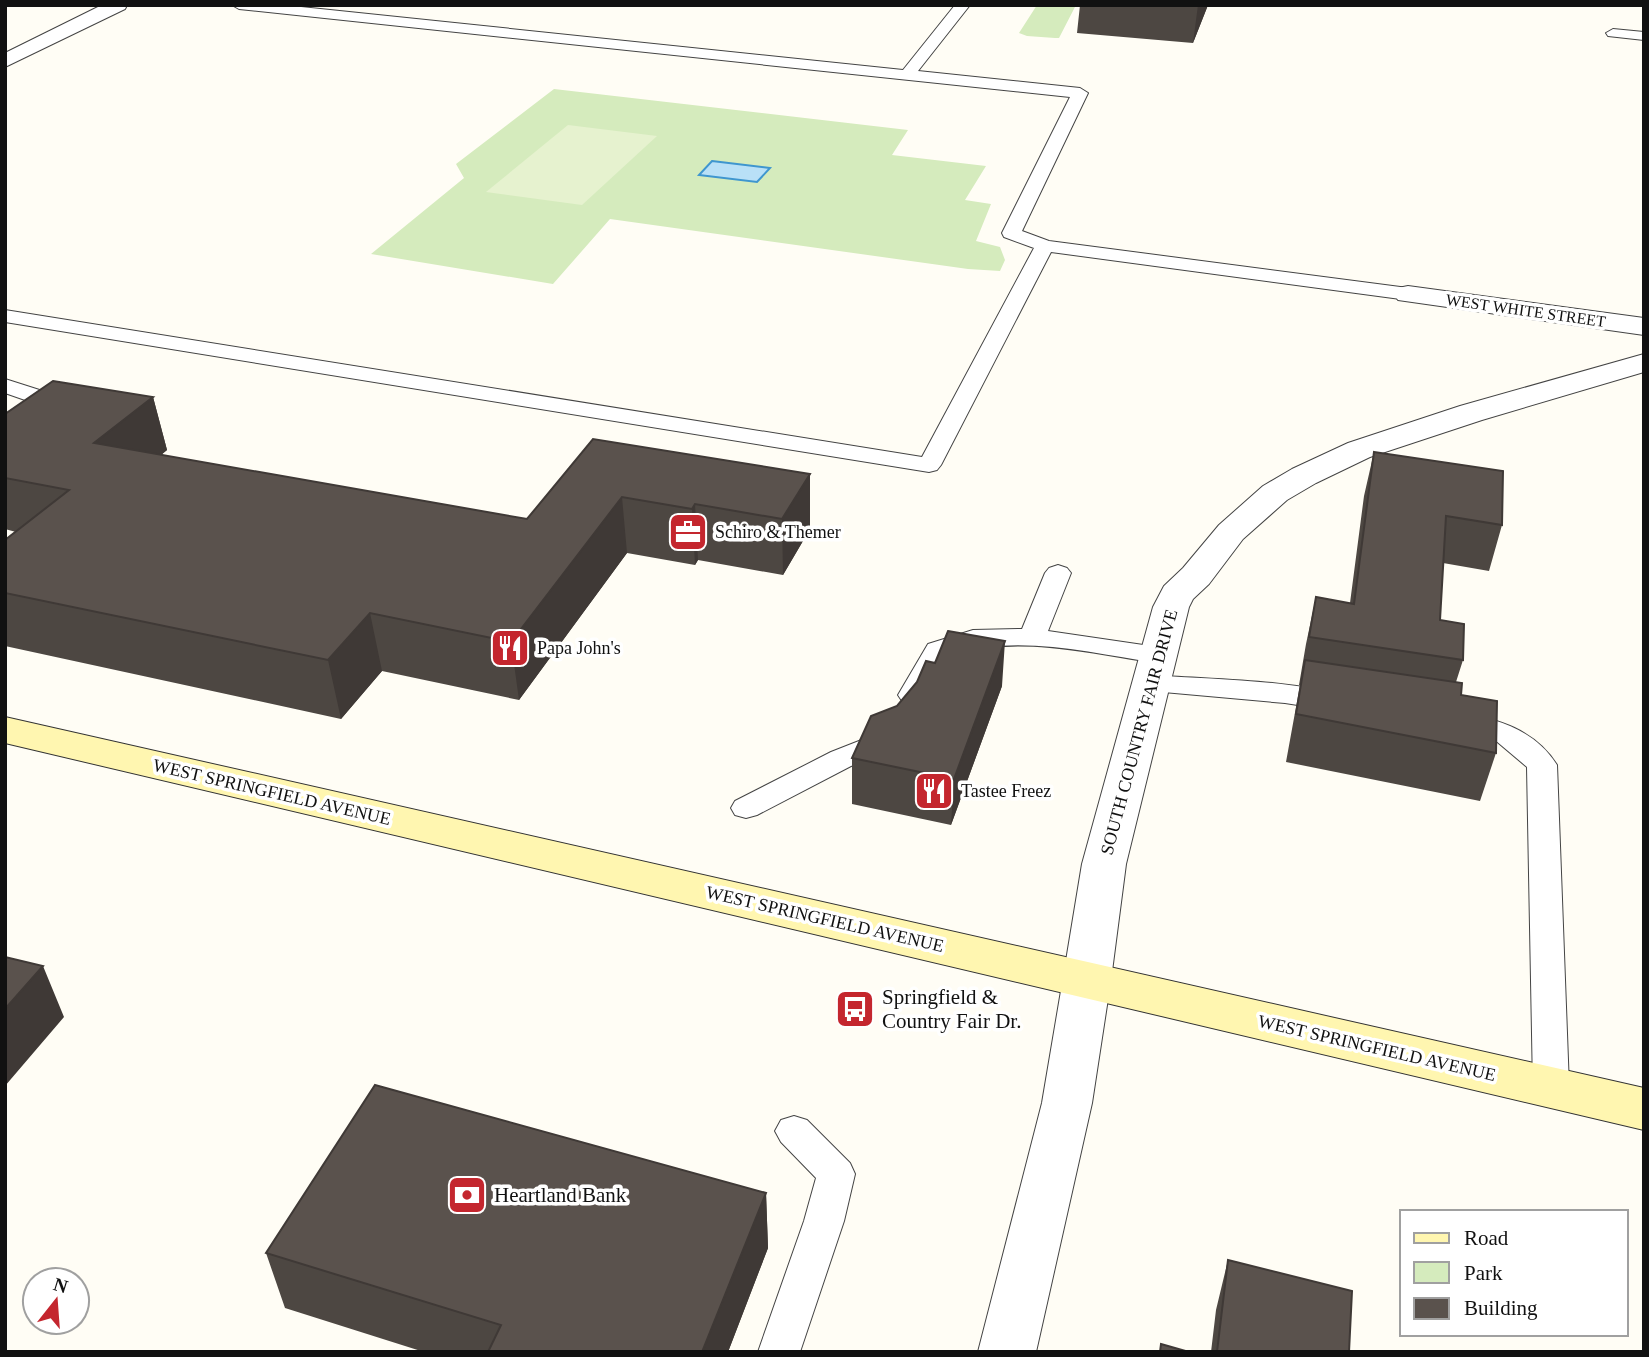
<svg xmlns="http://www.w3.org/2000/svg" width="1649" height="1357" viewBox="0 0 1649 1357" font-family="'Times New Roman',serif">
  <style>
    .green { fill: #d5ebbd }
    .pitch { fill: #e6f2cf }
    .water { fill: #b9e0f7; stroke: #3f96cf; stroke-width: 2 }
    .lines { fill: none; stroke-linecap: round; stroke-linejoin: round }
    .service-casing { stroke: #444; stroke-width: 2 }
    .minor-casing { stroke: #444; stroke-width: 2 }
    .tertiary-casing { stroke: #444; stroke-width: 2 }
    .secondary-casing { stroke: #333; stroke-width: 2 }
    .service { fill: #fff; fill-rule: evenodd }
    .minor { fill: #fff; fill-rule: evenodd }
    .tertiary { fill: #fff; fill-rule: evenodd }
    .secondary { fill: #fff6b0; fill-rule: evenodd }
    .wall { fill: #4d4742 }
    .shaded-wall { fill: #3f3936 }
    .building { fill: #5a524d; stroke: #3f3936; stroke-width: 2 }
    .labels { text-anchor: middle; stroke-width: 7; stroke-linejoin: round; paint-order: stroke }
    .far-street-label { font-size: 16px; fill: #111; stroke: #fff }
    .poi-label { font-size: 18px; fill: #111; stroke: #fff; text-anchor: start }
    .street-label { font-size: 18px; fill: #111; stroke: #fff }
    .near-poi-label { font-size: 21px; fill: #111; stroke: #fff; text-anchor: start }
  </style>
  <rect width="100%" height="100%" fill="#fffdf5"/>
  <path class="green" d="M1037 5H1076L1059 38H1055L1027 36 1019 33Z
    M554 89 908 130 892 155 986 166 965 200 991 204 976 241 1000 247 1005 260 1000 271 968 269 610 219 553 284 371 254 464 178 456 164Z"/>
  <path class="pitch" d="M568 125 657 136 582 205 486 192Z"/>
  <path class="water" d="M712 161 770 168 757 182 699 175Z"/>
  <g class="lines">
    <g class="service-casing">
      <path id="service" d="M232 5H282L903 70 955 5H970L918 71 1080 88 1088 93 1022 231 1049 241 1408 288 1415 290 1418 294 1415 298 1408 300 1051 252 941 465 937 470 929 472 5 322V310L922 457 1034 248 1004 237 1002 233 1070 97 239 9Z
        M1613 29 1644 32V40L1608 36 1606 33Z
        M5 379 52 394 55 399 13 433 5 435V417L28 401 5 393Z
        M1058 565 1067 568 1071 573 1048 631 1157 647 1167 649 1171 655 1167 661 1157 663C1089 653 1015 633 949 656L922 701 912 704 902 701 898 695 928 644 973 630 1022 629 1045 573 1049 568Z
        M1151 675C1215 680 1283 679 1346 696L1350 702 1346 708 1336 711 1285 703 1141 690 1137 684 1141 678Z
        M1459 712C1498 719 1535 730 1557 765L1569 1087 1564 1097 1551 1102 1538 1097 1533 1087 1527 767 1495 740 1449 727 1445 721 1449 715Z
        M887 730 897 732 902 739 893 750 851 766 757 815 746 818 735 815 731 808 735 801 831 752Z
        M794 1116 807 1120 850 1163 855 1174 844 1221 800 1352H758L804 1221 816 1178 781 1142 775 1131 781 1120Z"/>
    </g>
    <g class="minor-casing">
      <path id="minor" d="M102 5H127L125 9 5 67V53Z
        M1408 286 1644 318V335L1398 300 1394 294 1398 288Z
        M1087 961 1104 966 1111 979 1092 1103 1036 1352H978L1042 1103 1063 979 1070 966Z"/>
    </g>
    <g class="tertiary-casing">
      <path id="tertiary" d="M1644 354V372L1482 420 1370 457 1316 483 1287 500 1243 539 1209 584 1193 599 1189 607 1126 864 1111 979 1104 992 1087 997 1070 992 1063 979 1082 864 1153 607 1164 586 1183 568 1219 525 1263 486 1292 469 1348 443 1460 406Z"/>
    </g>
    <g class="secondary-casing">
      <path id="secondary" d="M5 717 1644 1088V1130L5 743Z"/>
    </g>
    <use href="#service" class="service"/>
    <use href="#minor" class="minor"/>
    <use href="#tertiary" class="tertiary"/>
    <use href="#secondary" class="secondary"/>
  </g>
  <path class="wall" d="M1080 5H1208L1193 43 1077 33Z
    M153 397 167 450 161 455 527 519 593 439 810 474V529L783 575 698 560 695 565 627 553 519 700 382 671 341 719 5 646V593L16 532 5 529V414Z
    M1374 452 1502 525 1489 571 1443 563 1440 620 1463 660 1456 682 1461 695 1496 753 1480 801 1286 762 1300 685H1299L1306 644 1316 597 1350 603 1364 496Z
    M1002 686 951 825 852 804V758L897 706Z
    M766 1193 768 1248 728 1352H424L285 1308 266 1253Z
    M1228 1260 1349 1352H1211L1216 1310Z"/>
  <path class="shaded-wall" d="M1198 5H1208L1193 43Z
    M153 397 167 450 110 497 94 443Z
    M810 474V529L783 575 782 519Z
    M622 497 627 553 519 700 511 642Z
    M695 504 698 560 695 565 692 509Z
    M370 613 382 671 341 719 328 660Z
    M1005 641 1002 686 951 825 954 779Z
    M43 966 64 1017 5 1086V1009Z
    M766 1193 768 1248 728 1352H702Z"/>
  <path class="building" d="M53 381 153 397 94 443 527 519 593 439 810 474 782 519 695 504 692 509 622 497 511 642 370 613 328 660 5 593V540L69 490 5 478V414Z
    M1374 452 1503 471 1502 525 1446 516 1440 620 1464 624 1463 660 1309 637 1316 597 1354 604Z
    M948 631 1005 641 954 779 852 758 871 716 897 706 917 682 926 661 935 663Z
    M1305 660 1462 683 1461 695 1497 701 1496 753 1296 714Z
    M5 957 43 966 5 1009Z
    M375 1085 766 1193 702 1352H488L501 1325 266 1253Z
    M1228 1260 1352 1291 1349 1352H1217Z
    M1161 1344 1189 1352H1160Z"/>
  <defs>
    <g id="office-square" transform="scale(2.0125)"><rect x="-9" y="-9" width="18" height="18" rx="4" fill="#c4262e" stroke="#fff"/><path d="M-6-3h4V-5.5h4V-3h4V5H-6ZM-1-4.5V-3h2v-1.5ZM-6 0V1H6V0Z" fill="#fff"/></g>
    <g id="restaurant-square" transform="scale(2.0125)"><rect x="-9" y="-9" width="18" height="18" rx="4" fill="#c4262e" stroke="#fff"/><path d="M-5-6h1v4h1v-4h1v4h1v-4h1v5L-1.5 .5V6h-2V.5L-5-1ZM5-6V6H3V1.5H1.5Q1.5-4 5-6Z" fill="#fff"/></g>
    <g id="bus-square" transform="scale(2.0125)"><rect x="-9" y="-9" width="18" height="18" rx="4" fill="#c4262e" stroke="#fff"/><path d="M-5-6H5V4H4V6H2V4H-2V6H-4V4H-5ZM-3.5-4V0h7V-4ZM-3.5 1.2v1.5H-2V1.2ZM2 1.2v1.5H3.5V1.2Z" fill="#fff"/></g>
    <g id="bank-square" transform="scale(2.0125)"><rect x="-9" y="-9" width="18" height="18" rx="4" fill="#c4262e" stroke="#fff"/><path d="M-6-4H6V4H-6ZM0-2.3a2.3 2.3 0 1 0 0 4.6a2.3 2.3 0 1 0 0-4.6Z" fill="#fff"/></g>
  </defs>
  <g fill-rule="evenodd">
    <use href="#office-square" x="688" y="532"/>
    <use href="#restaurant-square" x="510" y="648"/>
    <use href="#restaurant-square" x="934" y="791"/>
    <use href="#bus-square" x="855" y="1009"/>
    <use href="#bank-square" x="467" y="1195"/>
  </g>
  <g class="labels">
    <g class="far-street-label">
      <text transform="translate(1526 310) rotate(8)" y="6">WEST WHITE STREET</text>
    </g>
    <g class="poi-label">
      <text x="715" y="538">Schiro &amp; Themer</text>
      <text x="537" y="654">Papa John's</text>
      <text x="961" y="797">Tastee Freez</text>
    </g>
    <g class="street-label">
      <text transform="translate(1139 732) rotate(-75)" y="6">SOUTH COUNTRY FAIR DRIVE</text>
      <text transform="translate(272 792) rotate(13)" y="6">WEST SPRINGFIELD AVENUE</text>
      <text transform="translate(825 919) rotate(13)" y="6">WEST SPRINGFIELD AVENUE</text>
      <text transform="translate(1377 1048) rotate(13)" y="6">WEST SPRINGFIELD AVENUE</text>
    </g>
    <g class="near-poi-label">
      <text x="882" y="1004">Springfield &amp;<tspan x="882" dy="24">Country Fair Dr.</tspan></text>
      <text x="494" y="1202">Heartland Bank</text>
    </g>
  </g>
  <rect width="1649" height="1357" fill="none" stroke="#111111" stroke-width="14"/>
  <rect x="1400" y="1210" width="228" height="126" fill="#ffffff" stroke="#a0a0a0" stroke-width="2"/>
  <rect x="1414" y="1233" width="35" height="10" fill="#fff6b0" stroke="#a0a0a0" stroke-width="2"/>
  <text x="1464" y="1245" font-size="21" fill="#111111">Road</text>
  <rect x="1414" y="1262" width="35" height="21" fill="#d5ebbd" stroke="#a0a0a0" stroke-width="2"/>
  <text x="1464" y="1280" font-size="21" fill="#111111">Park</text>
  <rect x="1414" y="1298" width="35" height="21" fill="#5a524d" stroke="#a0a0a0" stroke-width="2"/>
  <text x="1464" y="1315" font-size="21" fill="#111111">Building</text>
  <g transform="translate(56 1301) rotate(17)"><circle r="33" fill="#ffffff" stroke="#a0a0a0" stroke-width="2"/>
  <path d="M0-5L12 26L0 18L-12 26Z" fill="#c4262e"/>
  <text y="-10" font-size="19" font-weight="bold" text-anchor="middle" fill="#111111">N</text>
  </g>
</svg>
